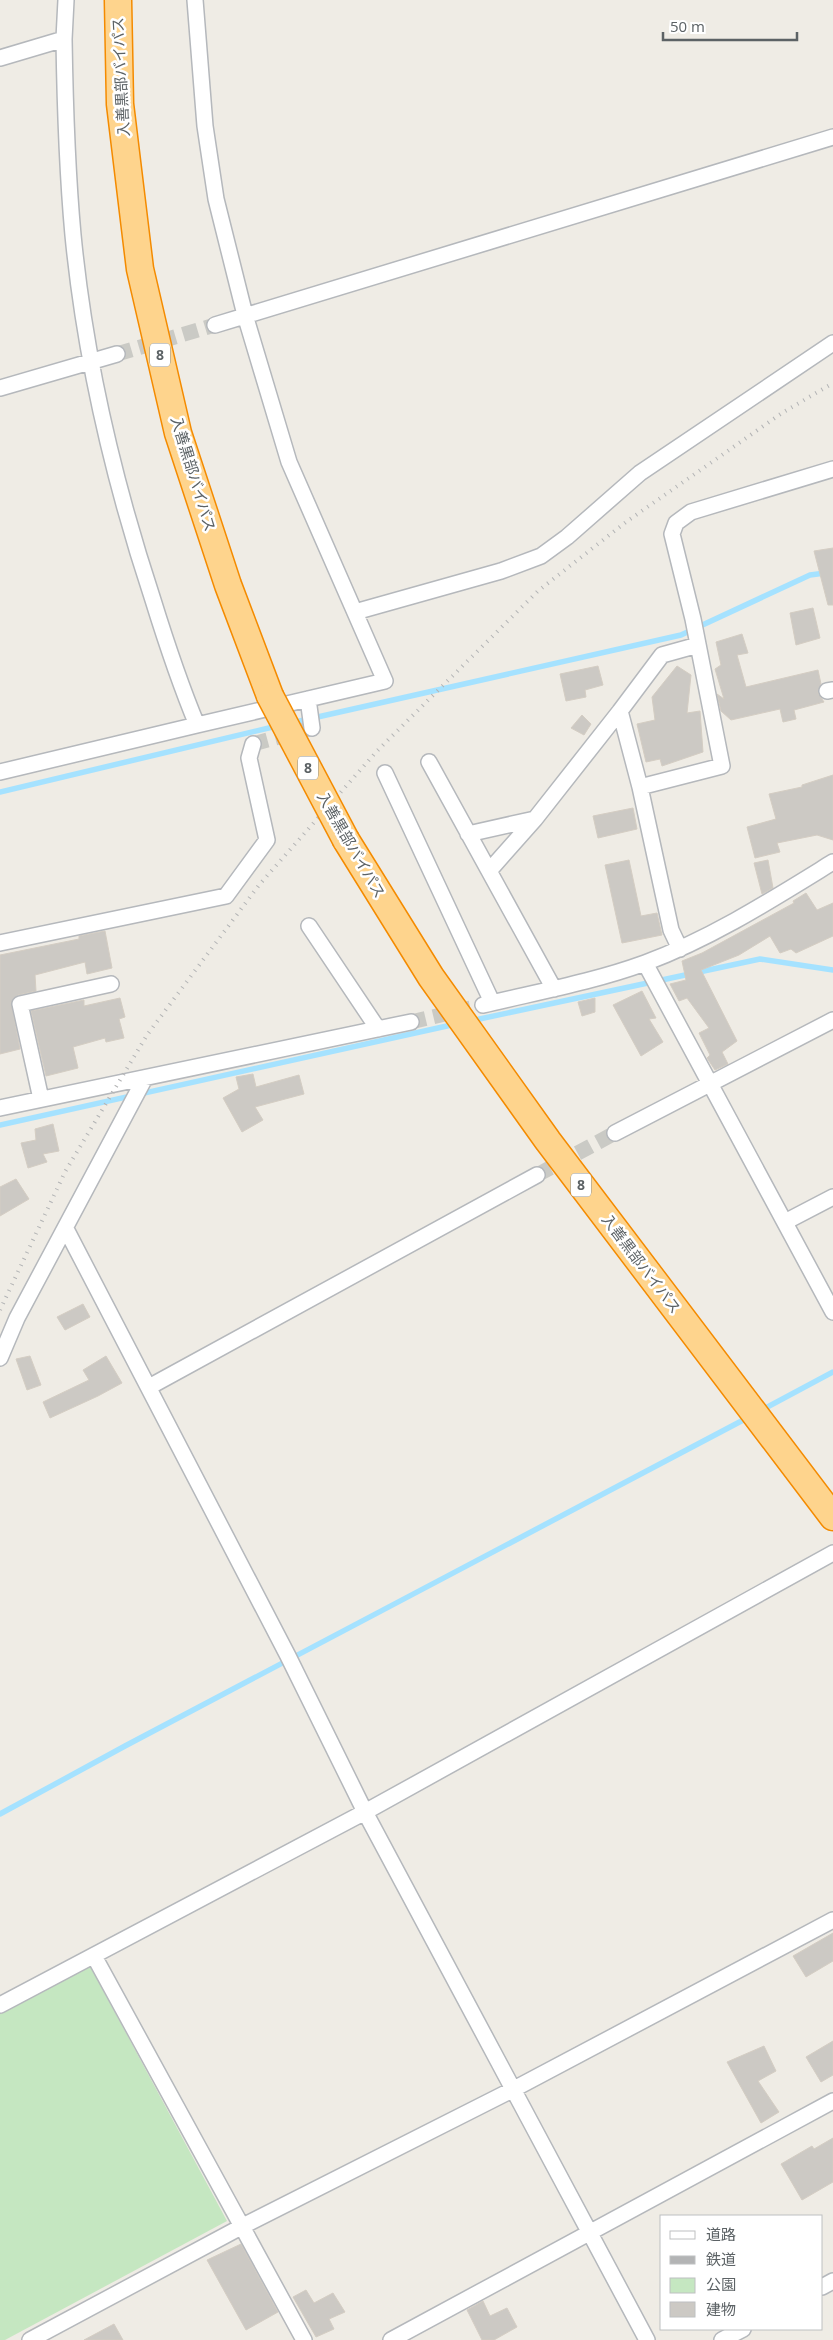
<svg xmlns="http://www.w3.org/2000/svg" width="833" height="2340" viewBox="0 0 833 2340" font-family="'Open Sans','Noto Sans JP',sans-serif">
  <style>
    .green { fill: #c5e7c1 }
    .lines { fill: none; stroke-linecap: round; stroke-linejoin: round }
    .stream { stroke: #a5e2ff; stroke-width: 5.5 }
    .building { fill: #ccc9c4; stroke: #d4cdc3 }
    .street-tunnel { stroke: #cacac5; stroke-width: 15; stroke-dasharray: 15 8; stroke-linecap: butt }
    .street-casing { stroke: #b5b8bc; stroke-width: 18 }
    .highway-casing { stroke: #f48b00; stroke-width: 29 }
    .street { stroke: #fff; stroke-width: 15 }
    .highway { stroke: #fed48d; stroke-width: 26 }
    .rail { stroke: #b3b4b5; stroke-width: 4; stroke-dasharray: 1 6; stroke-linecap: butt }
    .highway-bridge-casing { stroke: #f48b00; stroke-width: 29; stroke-linecap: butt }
    .highway-bridge { stroke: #fed48d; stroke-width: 26 }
    .labels { text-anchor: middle; stroke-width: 5; stroke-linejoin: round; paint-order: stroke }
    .shield { fill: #fff; stroke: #8d9193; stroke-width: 1 }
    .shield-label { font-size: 14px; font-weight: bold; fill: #5c6265 }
    .street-label { font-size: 15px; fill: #5c6265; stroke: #fff }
  </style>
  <rect width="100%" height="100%" fill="#efece5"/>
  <path class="green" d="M90 1966 227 2221 5 2340H0V2014Z"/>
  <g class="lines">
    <path class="stream" d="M291 723 681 635 810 575 833 572
      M0 792 277 726
      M470 1021 760 959 833 970
      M0 1125 456 1024
      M760 1411 833 1372
      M0 1814 125 1746 749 1417"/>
  </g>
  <path class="building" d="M833 548V605H828L814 551Z
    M813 608 820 638 796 645 790 613Z
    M742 634 748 653 737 655 746 687 818 670 821 684 818 693 824 702 794 710 796 719 783 722 780 709 731 720 721 711 717 694 724 699 715 669 721 665 716 642Z
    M598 666 603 685 585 690 586 697 566 701 560 674Z
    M677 666 691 675 687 713 700 711 703 752 662 766 660 759 646 762 637 724 655 720 652 697Z
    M582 715 591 724 584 735 571 728Z
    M833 775V840L817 835 777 843 780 852 755 858 747 827 776 819 769 794 802 787V785Z
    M633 808 637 829 598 838 593 816Z
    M629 860 641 916 657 913 662 935 622 943 605 865Z
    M768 860 773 888 762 894 754 863Z
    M806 893 817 910 833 903V936L796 953 791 949 780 953 770 936 739 955 701 970 737 1041 722 1052 728 1064 715 1070 707 1058 710 1055 699 1033 709 1028 687 998 679 1001 670 984 686 980 682 961 702 953 794 903 793 901Z
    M105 931 112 968 87 974 85 962 35 975 36 991 18 995 11 1002 20 1049 0 1054V955L79 939V936Z
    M642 991 656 1018 649 1019 663 1042 641 1056 613 1005Z
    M120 998 125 1017 119 1019 124 1038 106 1042 105 1038 73 1047 78 1068 46 1076 31 1011 84 1000V1006Z
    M595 998V1012L582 1016 578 1002Z
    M253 1074 256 1087 299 1075 304 1094 255 1107 263 1120 242 1132 223 1098 239 1089 236 1077Z
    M53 1124 59 1151 43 1154 47 1162 28 1168 21 1143 36 1140 35 1129Z
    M16 1179 29 1199 0 1216V1187Z
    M83 1304 90 1317 65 1330 57 1317Z
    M30 1356 41 1385 27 1390 16 1359Z
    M106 1356 122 1383 98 1396 50 1418 43 1402 89 1380 83 1370Z
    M833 1933V1961L806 1977 793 1956Z
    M833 2041V2075L821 2082 806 2057Z
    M764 2046 776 2071 758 2081 779 2112 761 2123 727 2062Z
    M833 2138V2182L802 2200 781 2164 812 2146 814 2149Z
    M241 2244 278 2312 246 2330 207 2260Z
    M306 2290 314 2303 333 2293 345 2312 329 2319 334 2329 316 2337 293 2297Z
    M483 2301 490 2316 507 2308 517 2327 494 2340H482L467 2310Z
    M114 2324 123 2340H84Z"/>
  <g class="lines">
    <path class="street-tunnel" d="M117 354 215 325
      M253 744 312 728
      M411 1022 483 1005
      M537 1175 615 1133"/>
    <g class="street-casing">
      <path id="street" d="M64 39C65 104 67 170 73 235 85 359 114 482 153 600 166 642 180 684 197 725L385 681 289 462 245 315 216 199 205 126 195 0
        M0 58 64 39 66 0
        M215 325 833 137
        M0 388 117 354
        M355 612 501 571 541 556 567 537 640 473 833 343
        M827 691 833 690
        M308 699 312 728
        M429 762 554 989
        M0 772 197 725
        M385 773 492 1002
        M640 787 620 711 662 655 698 645
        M468 834 535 819 620 711
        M489 871 535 819
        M309 926 378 1029
        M0 943 226 896 267 840 249 758 253 744
        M680 949 671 930 640 787 722 766 693 619 672 534 676 523 691 512 833 469
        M645 963 833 1312
        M483 1005C537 992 593 982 645 963 712 938 773 899 833 862
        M41 1099 20 1004 111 984
        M0 1108 411 1022
        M615 1133 833 1020
        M785 1222 833 1197
        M66 1229 288 1656 365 1812 647 2340
        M0 1358 17 1318 145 1078
        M149 1387 537 1175
        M94 1956 304 2340
        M0 2005 365 1812 833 1553
        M822 2287 833 2281
        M30 2340 241 2227 514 2089 833 1920
        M391 2340 833 2101
        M722 2340 743 2329"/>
    </g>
    <g class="highway-casing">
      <path id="highway" d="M118 0 120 104 140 269 178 433 228 585 270 696
        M346 840 431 977 548 1141 833 1517"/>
    </g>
    <use href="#street" class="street"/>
    <use href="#highway" class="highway"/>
    <path class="rail" d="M0 1310 65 1172 147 1035 259 885 377 751 538 591 626 522 782 413 833 383"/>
    <g class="highway-bridge-casing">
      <path id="highway-bridge" d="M270 696 346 840"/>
    </g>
    <use href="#highway-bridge" class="highway-bridge"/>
  </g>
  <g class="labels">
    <g class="shield">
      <rect x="150" y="343.5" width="20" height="23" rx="4"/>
      <rect x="298" y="756.5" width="20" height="23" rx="4"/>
      <rect x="571" y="1173.5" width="20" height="23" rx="4"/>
    </g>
    <g class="shield-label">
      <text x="160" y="360">8</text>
      <text x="308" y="773">8</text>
      <text x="581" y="1190">8</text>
    </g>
    <g class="street-label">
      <text transform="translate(121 77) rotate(-93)" y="5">入善黒部バイパス</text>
      <text transform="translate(193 474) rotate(73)" y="5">入善黒部バイパス</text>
      <text transform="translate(351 845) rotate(60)" y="5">入善黒部バイパス</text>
      <text transform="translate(641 1264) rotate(53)" y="5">入善黒部バイパス</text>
    </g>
  </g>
  <rect x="660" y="2215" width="162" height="115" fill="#ffffff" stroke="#bec0c1"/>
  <rect x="670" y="2231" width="25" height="8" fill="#ffffff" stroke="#bec0c1"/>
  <text x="706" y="2240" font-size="15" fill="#5c6265">道路</text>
  <rect x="670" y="2256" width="25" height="8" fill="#b3b4b5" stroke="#bec0c1"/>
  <text x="706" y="2265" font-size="15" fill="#5c6265">鉄道</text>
  <rect x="670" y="2278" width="25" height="15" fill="#c5e7c1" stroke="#bec0c1"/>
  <text x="706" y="2290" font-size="15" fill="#5c6265">公園</text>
  <rect x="670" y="2302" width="25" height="15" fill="#ccc9c4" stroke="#bec0c1"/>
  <text x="706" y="2315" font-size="15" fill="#5c6265">建物</text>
  <path d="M663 32v8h134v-8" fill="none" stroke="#5c6265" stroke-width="2.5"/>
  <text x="670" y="32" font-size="15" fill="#5c6265" stroke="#ffffff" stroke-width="4" paint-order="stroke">50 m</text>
</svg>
